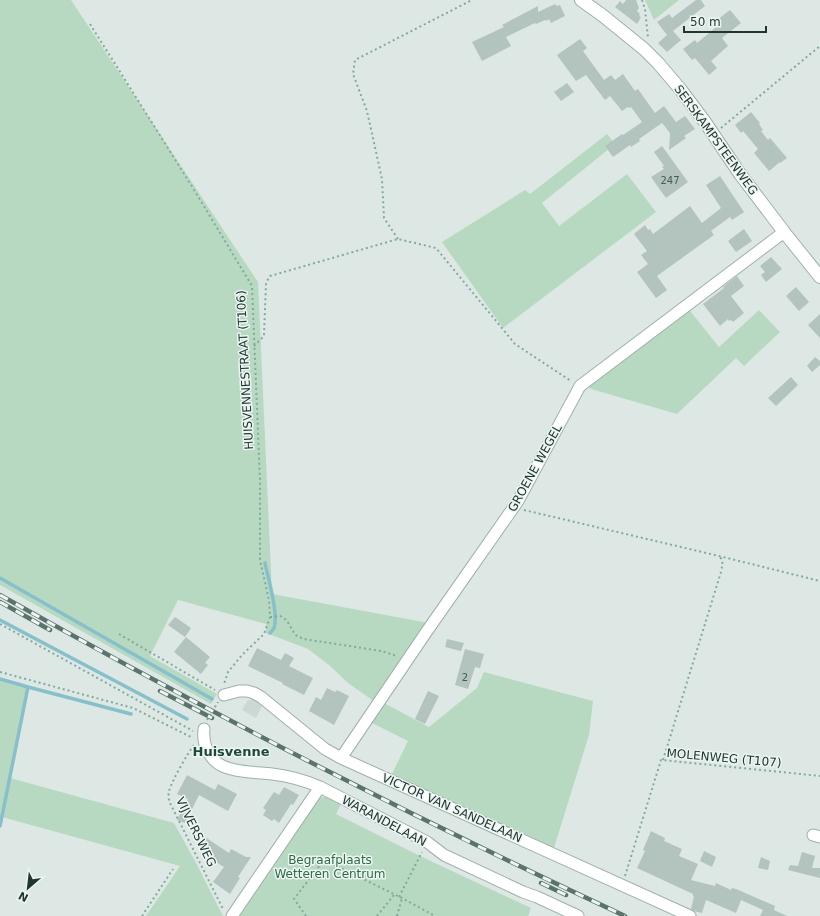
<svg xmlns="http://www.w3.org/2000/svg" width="820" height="916" viewBox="0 0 820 916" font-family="'DejaVu Sans',sans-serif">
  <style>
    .built { fill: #ccd8d3 }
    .green { fill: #b7d9c1 }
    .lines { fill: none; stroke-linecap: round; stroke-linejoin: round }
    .stream { stroke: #87bfcb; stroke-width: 3.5 }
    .building { fill: #b3c3bd }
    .minor-casing { stroke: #a1afab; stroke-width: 13 }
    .tertiary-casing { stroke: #a1afab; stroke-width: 14 }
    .path { stroke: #80aa9e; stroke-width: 2; stroke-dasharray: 2 3; stroke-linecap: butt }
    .minor { stroke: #fff; stroke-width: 11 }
    .tertiary { stroke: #fff; stroke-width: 12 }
    .rail-casing { stroke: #5a736d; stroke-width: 4.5 }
    .rail { stroke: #edf5f2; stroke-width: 3; stroke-dasharray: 9; stroke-linecap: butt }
    .labels { text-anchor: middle; stroke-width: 3; stroke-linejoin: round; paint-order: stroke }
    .number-label { font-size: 10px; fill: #455a54 }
    .street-label { font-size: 12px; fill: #203731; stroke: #edf5f2 }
    .park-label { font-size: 12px; fill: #2d6b46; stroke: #edf5f2 }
    .neighbourhood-label { font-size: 13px; font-weight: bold; fill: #1e473e; stroke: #edf5f2 }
  </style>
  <rect width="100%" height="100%" fill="#dde8e4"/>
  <path class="built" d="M253 699 263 704 256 718 242 710 247 701Z"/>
  <path class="green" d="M0 0H71L258 282 272 594 429 623 375 702 348 683 329 665 308 649 266 633V624L178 600 150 656 217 694 211 704 0 585Z
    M645 0H679L654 20Z
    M607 134 615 144 542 203 559 226 627 174 656 212 503 328 442 242 525 190 530 194Z
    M687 307 719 347 759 310 780 332 744 366 736 358 677 414 591 389 586 384Z
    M484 672 593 701 589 735 554 848 391 776 408 741 368 721 382 702 429 727 477 688Z
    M0 679 28 687 10 778 174 823 195 861 223 916H146L180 866 2 817 0 826Z
    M330 796 342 802 336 814 420 856 531 908 528 916H236L318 798Z"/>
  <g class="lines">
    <path class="stream" d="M265 563C268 578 279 615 274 628 273 630 271 632 270 633
      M0 578 212 699
      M0 620 187 719
      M0 679 28 687 0 826
      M28 687 131 714"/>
  </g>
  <path class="building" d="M626 0H636L639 8 637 11 640 14 639 16 641 17 637 24 615 7 620 1 623 4Z
    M696 0H701L705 6 673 31 681 40 667 52 658 43 667 35 657 22 669 14 672 18Z
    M555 4 557 6 560 5 565 16 551 23 549 19 546 21 545 20 536 24 535 23 506 37 511 46 482 61 472 42 504 27 502 25 538 6V12Z
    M730 10 741 23 722 38 728 46 711 61 717 68 709 75 695 58 692 60 683 49 695 40 697 43 720 24 717 20Z
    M580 39 587 48 583 51 604 80 611 75 615 80 623 74 635 91 638 89 655 113 664 106 676 122 685 116 695 129 684 136 686 138 669 150 670 133 662 123 639 139 640 141 631 147 630 145 613 157 605 146 622 134 623 135 642 122 631 107 629 108 628 107 622 111 610 96 605 100 586 75 576 81 557 55Z
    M567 83 574 92 561 101 554 92Z
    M751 112 760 123 759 124 763 130 761 131 768 140 770 138 787 158 780 163V162L769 171 754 153 758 149 743 131 741 133 735 125Z
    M662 146 688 182 666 198 651 177 664 169 662 167 664 166 654 152Z
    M720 176 744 212 732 220 730 217 711 231 714 235 657 276 667 290 656 298 637 272 648 264 641 255 647 251 634 234 645 225 648 230 650 229 653 234 690 206 702 223 721 208 706 185Z
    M744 229 752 241 736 252 728 241Z
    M771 257 782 269 766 282 761 275 765 272 760 266Z
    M737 276 744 286 731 296 744 313 733 322 731 320 729 321 728 319 720 326 703 304 724 288 723 287Z
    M796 287 809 302 799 311 786 296Z
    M820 314V338L808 325Z
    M815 357 820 361V365L812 372 807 366Z
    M791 377 798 385 776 406 768 398Z
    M175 617 191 628 185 637 168 625Z
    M186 637 210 657 205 663 208 665 201 674 174 652Z
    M447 639 464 643 461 651 445 647Z
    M257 648 281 660 285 653 294 658 289 666 313 678 304 695 282 684 283 683 248 666Z
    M465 649 484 654 480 668 475 667 468 689 455 685Z
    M327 688 335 692 337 690 349 696 334 725 309 711 316 697 321 700Z
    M428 691 439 696 425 724 415 719Z
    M187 775 215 790 218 784 237 794 228 811 199 795 185 823 177 820 188 799 177 794Z
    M284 787 299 795 293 805 291 804 279 823 274 819 272 821 263 815 266 810 263 808 274 792 279 795Z
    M651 831 665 838 664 841 682 849 679 856 698 864 691 880 715 886 716 883 731 890 732 888 736 889 775 906 774 910 787 916H760L763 910 741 900 736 913 706 900 702 913 694 911 691 909 694 896H693V894L637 868 645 851 643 850Z
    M205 837 229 853 231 849 246 857H251L238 877 240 878 230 894 213 882 224 867 211 859 214 855 199 847Z
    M704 851 716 857 712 867 700 861Z
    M802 852 815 856 812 868H820V878L788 870 790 865 798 866Z
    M761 857 770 861 768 870 758 868Z"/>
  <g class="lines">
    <g class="minor-casing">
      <path id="minor" d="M224 695 239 691H247L254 693 261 697 325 749 341 758 690 916
        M204 729C203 737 204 743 207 750 209 753 211 757 214 760 226 773 256 772 272 774 289 776 304 780 320 787L427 842 444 855 523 892 537 897 578 916
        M341 758 427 631 518 501 580 386 784 232
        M813 835 820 837
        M232 916 320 787"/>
    </g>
    <g class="tertiary-casing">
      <path id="tertiary" d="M581 0 602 15 644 49 658 63 681 90 705 122 740 174 784 232 820 277"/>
    </g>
    <path class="path" d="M642 0 645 9 648 38
      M90 24 193 188 252 286 260 481V560L269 600 270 617 264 634 242 655 228 672 224 684
      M721 128 820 46
      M398 239 384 218 382 179 367 111 353 74 355 60 472 0
      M254 346 264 336 266 283 270 276 398 239 436 248 515 344 571 381
      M524 510 719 556 820 581
      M270 617C274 617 277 616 280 616 289 619 291 631 297 636 299 637 302 638 304 639L381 651 397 656
      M0 624 193 731
      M119 634 215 690
      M0 672 133 708 193 738
      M207 720 218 702
      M194 745C187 754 172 781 169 791 168 794 169 798 169 801L223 909
      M663 760 721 572C722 566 724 562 720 557
      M625 876 661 760 820 776
      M399 897 422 852
      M142 916 173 869
      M306 916 294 899 324 860 402 898 435 916
      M377 916 394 895
      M397 916 402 898"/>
    <use href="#minor" class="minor"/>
    <use href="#tertiary" class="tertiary"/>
    <g class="rail-casing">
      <path id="rail" d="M0 595C204 710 412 817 625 916
        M0 602 50 630
        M160 691 212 718
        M541 883 566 895"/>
    </g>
    <use href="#rail" class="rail"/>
  </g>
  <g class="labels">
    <g class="number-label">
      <text x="670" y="184">247</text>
      <text x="465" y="681">2</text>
    </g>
    <g class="street-label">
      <text transform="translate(716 140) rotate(54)" y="4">SERSKAMPSTEENWEG</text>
      <text transform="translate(245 370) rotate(-93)" y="4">HUISVENNESTRAAT (T106)</text>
      <text transform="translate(535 468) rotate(-61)" y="4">GROENE WEGEL</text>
      <text transform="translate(724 758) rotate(5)" y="4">MOLENWEG (T107)</text>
      <text transform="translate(452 808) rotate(24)" y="4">VICTOR VAN SANDELAAN</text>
      <text transform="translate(384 821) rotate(28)" y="4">WARANDELAAN</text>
      <text transform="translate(196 832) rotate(64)" y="4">VIJVERSWEG</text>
    </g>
    <g class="park-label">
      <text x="330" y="864">Begraafplaats<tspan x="330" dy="14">Wetteren Centrum</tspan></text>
    </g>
    <g class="neighbourhood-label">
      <text x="231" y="756">Huisvenne</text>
    </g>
  </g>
  <g transform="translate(28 888) rotate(208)" stroke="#edf5f2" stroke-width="3" paint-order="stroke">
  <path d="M0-3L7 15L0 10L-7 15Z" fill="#203731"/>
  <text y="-6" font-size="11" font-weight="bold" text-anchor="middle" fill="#203731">N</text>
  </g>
  <path d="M684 26v6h82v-6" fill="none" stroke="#203731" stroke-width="2"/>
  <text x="690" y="26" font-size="12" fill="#203731" stroke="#edf5f2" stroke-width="3" paint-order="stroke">50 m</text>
</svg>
